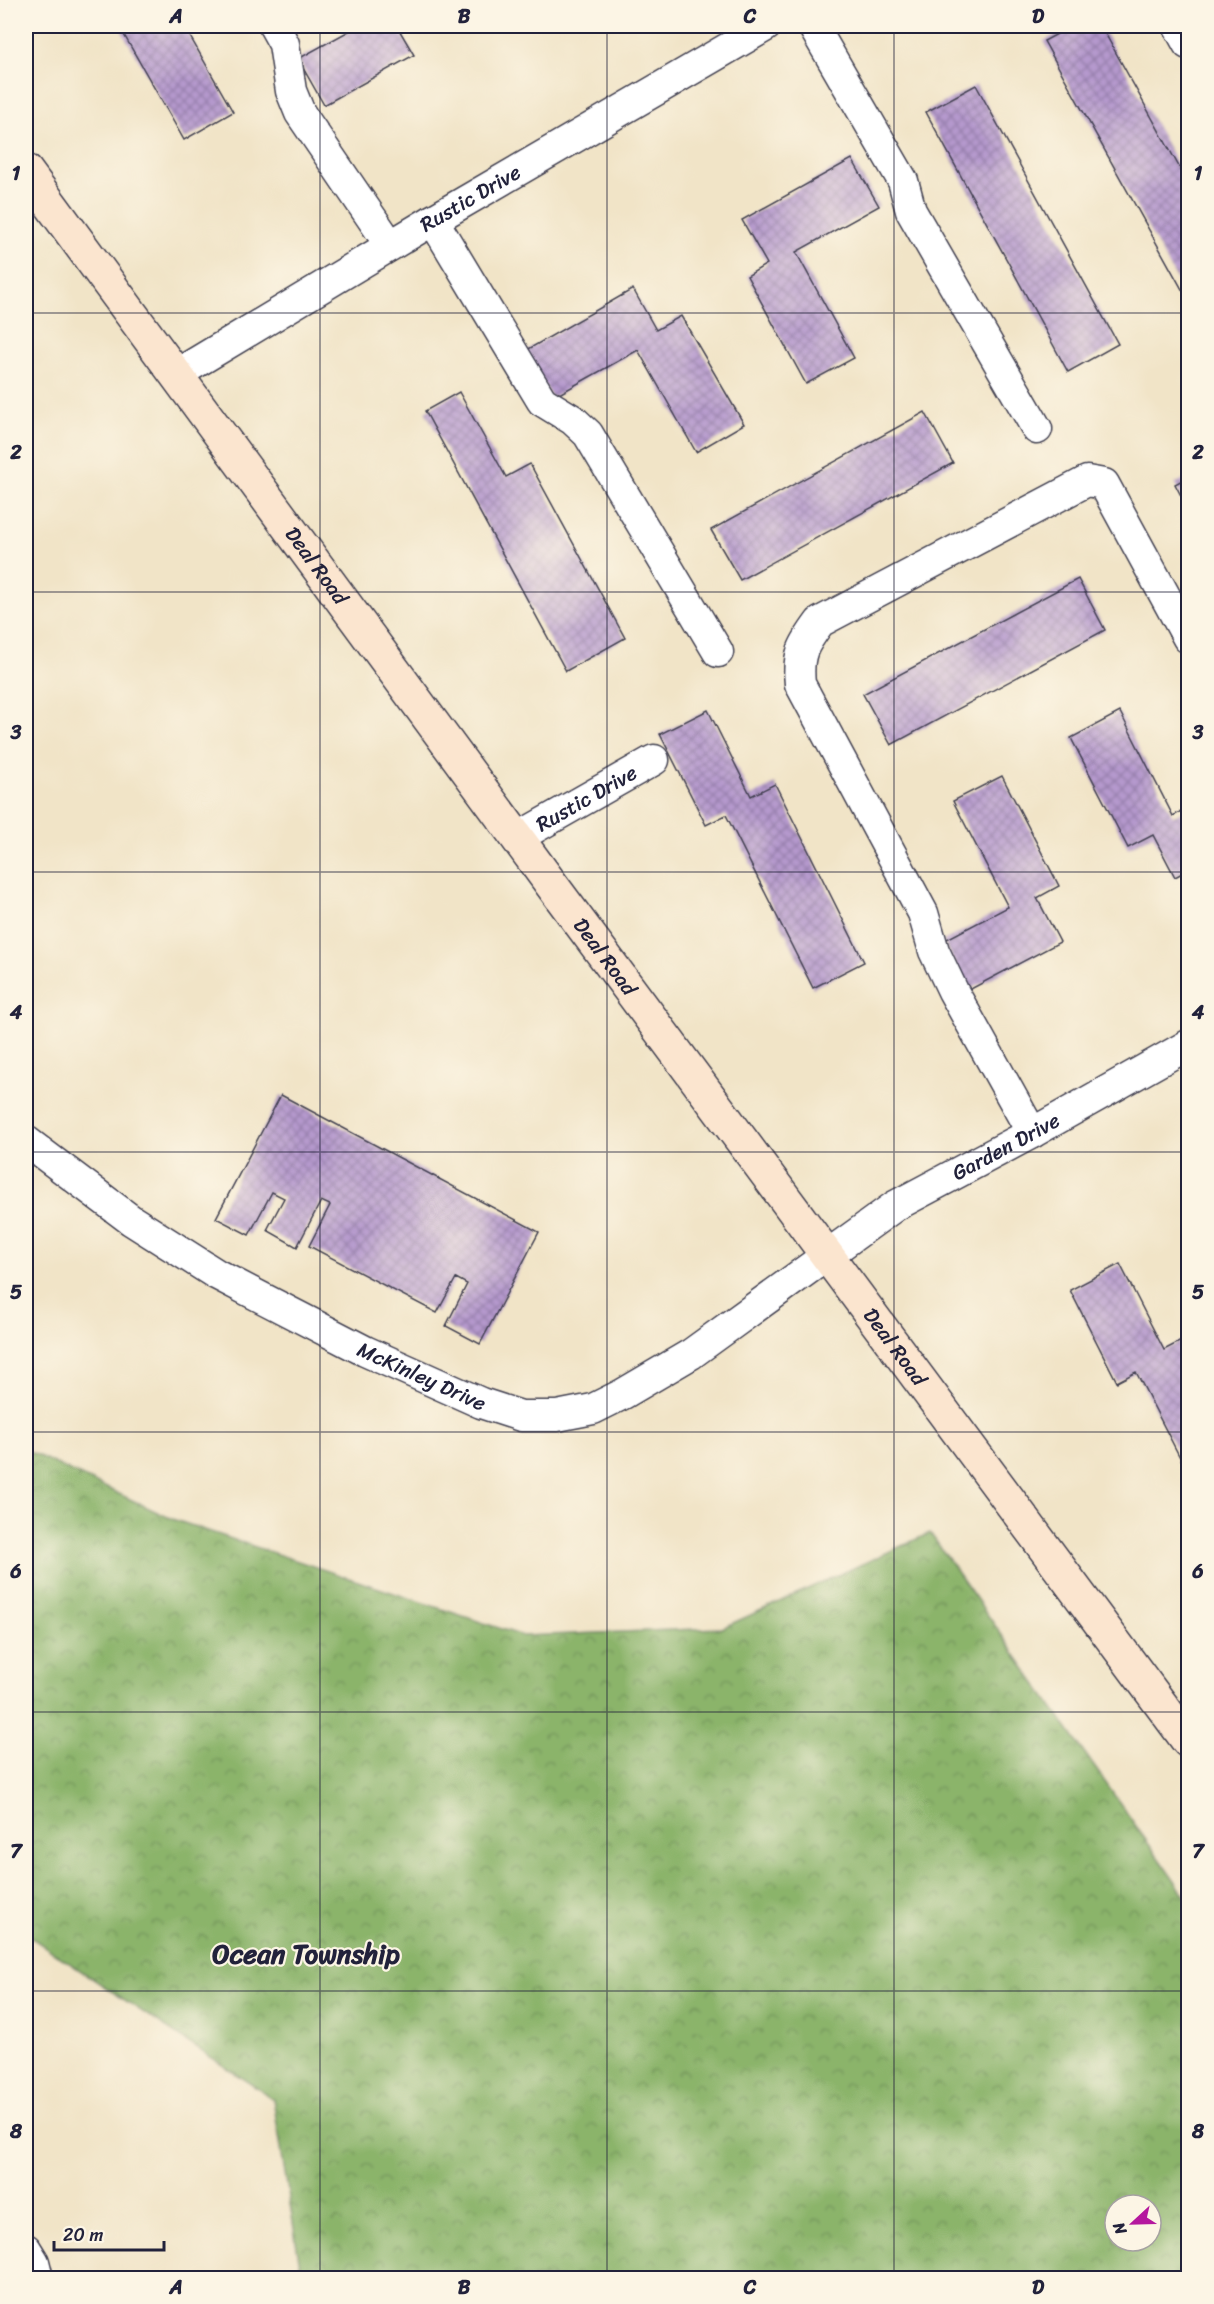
<svg xmlns="http://www.w3.org/2000/svg" width="1214" height="2304" viewBox="0 0 1214 2304" font-family="Sriracha,sans-serif">
  <style>
    .forest { fill: url(#forest-crowns); stroke: #566b53; stroke-width: 1.5; fill-rule: evenodd }
    .building { fill: url(#building-cross-hatch) }
    .lines { fill: none; stroke-linecap: round; stroke-linejoin: round }
    .street-casing { stroke: #413f50; stroke-width: 33 }
    .secondary-casing { stroke: #413f50; stroke-width: 36 }
    .street { stroke: #fff; stroke-width: 30 }
    .secondary { stroke: #fbe5cf; stroke-width: 33 }
    .grid { fill: none; stroke: #22223b; stroke-width: 1.5; stroke-opacity: 0.55 }
    .labels { text-anchor: middle; stroke-width: 4.5; stroke-linejoin: round; paint-order: stroke }
    .street-label { font-size: 21px; fill: #22223b; stroke: #fcf5e5 }
    .district-label { font-size: 27px; font-weight: bold; fill: #22223b; stroke: #fcf5e5 }
    .neatline { fill: none; stroke: #22223b; stroke-width: 2 }
    .grid-label { font-size: 20px; text-anchor: middle; font-weight: bold; fill: #22223b }
  </style>
  <defs>
    <pattern id="forest-crowns" width="20" height="18" patternUnits="userSpaceOnUse" patternTransform="scale(1.5)"><rect width="20" height="18" fill="#8bb46b"/><path d="M2 6a3 3 0 1 1 6 0M12 15a3 3 0 1 1 6 0" fill="none" stroke="#719259"/></pattern>
    <pattern id="building-cross-hatch" width="8" height="8" patternUnits="userSpaceOnUse" patternTransform="scale(1.5)"><rect width="8" height="8" fill="#b599cd"/><path d="M0 0l8 8M0 8l8-8" fill="none" stroke="#937ca8"/></pattern>
  </defs>
  <rect width="100%" height="100%" fill="#fcf5e5"/>
  <filter id="ink" filterUnits="userSpaceOnUse"><feTurbulence type="fractalNoise" baseFrequency=".0167" numOctaves="2"/><feDisplacementMap in="SourceGraphic" scale="12" xChannelSelector="R" yChannelSelector="G"/><feConvolveMatrix kernelMatrix="1 2 1 2 8 2 1 2 1" color-interpolation-filters="sRGB"/></filter>
  <filter id="wash" filterUnits="userSpaceOnUse"><feTurbulence type="fractalNoise" baseFrequency=".008" numOctaves="4" result="noise"/><feDisplacementMap in="SourceGraphic" scale="24" xChannelSelector="R" yChannelSelector="G"/><feGaussianBlur stdDeviation="1.35" result="paint"/><feColorMatrix in="noise" values="0 0 0 0 0 0 0 0 0 0 0 0 0 0 0 0 0 1.4 0 .05"/><feComposite in="paint" operator="in"/></filter>
  <g filter="url(#wash)">
    <rect width="100%" height="100%" fill="#f1e4c7"/>
    <path class="forest" d="M26 1450 172 1519 523 1636 722 1628 930 1533 1188 1900V2278H302L273 2099 26 1934ZM1115 2205H1151V2241H1115Z"/>
    <g id="blocks">
      <path class="building" d="M119 26H184L233 112 184 140Z
        M358 26H397L414 55 324 105 298 59Z
        M1072 26H1101L1188 183V300L1044 41Z
        M976 85 1118 344 1068 372 926 112Z
        M852 159 879 206 796 252 854 358 806 384 747 276 767 264 742 220Z
        M633 289 656 330 681 316 744 424 696 452 638 350 552 398 525 351Z
        M459 392 506 477 530 464 625 638 566 671 425 411Z
        M925 412 953 463 740 580 711 530Z
        M1188 477V509L1175 484Z
        M1078 579 1105 630 891 745 863 694Z
        M708 710 751 796 775 784 864 962 813 988 726 815 706 825 660 734Z
        M1120 712 1173 816 1188 808V870L1175 877 1153 835 1128 848 1071 738Z
        M1002 776 1059 886 1037 898 1060 942 969 990 943 941 1008 907 953 801Z
        M281 1095 539 1232 480 1344 446 1326 467 1284 456 1278 437 1313 309 1246 330 1205 321 1201 297 1247 267 1230 284 1198 272 1192 249 1235 216 1218Z
        M1120 1264 1164 1350 1185 1339 1188 1346V1473L1136 1372 1117 1382 1070 1290Z"/>
    </g>
  </g>
  <g filter="url(#ink)">
    <use href="#blocks" fill-opacity="0" stroke="#413f50" stroke-width="1.5"/>
    <g class="lines">
      <g class="street-casing">
        <g id="street">
          <path d="M274 26 284 44 291 91 300 113 390 245"/>
          <path d="M813 26 903 181 911 211 1037 429"/>
          <path d="M1178 26 1188 44"/>
          <path d="M433 220 542 401 573 420 588 434 718 652"/>
          <path id="s1" d="M177 374 433 220 766 26"/>
          <path id="s2" d="M517 838 654 760"/>
          <path d="M1032 1133 953 991 934 951 923 913 800 684C797 654 803 645 820 622L1087 481 1104 484 1188 638"/>
          <path id="s3" d="M26 1141 131 1220 216 1274 365 1351 481 1403 521 1416H557L593 1409 623 1394 691 1354 895 1206 1032 1133 1188 1045"/>
          <path d="M26 2249 34 2262 38 2278"/>
        </g>
      </g>
      <g class="secondary-casing">
        <g id="secondary">
          <path id="s4" d="M26 171 557 892 1188 1741"/>
        </g>
      </g>
      <use href="#street" class="street"/>
      <use href="#secondary" class="secondary"/>
    </g>
  </g>
  <path class="grid" d="M320 26V2278M607 26V2278M894 26V2278M26 313H1188M26 592H1188M26 872H1188M26 1152H1188M26 1432H1188M26 1712H1188M26 1991H1188"/>
  <g class="labels">
    <g class="street-label">
      <text dy="7" stroke="none"><textPath href="#s1" startOffset="342">Rustic Drive</textPath></text>
      <text dy="7" stroke="none"><textPath href="#s4" startOffset="490">Deal Road</textPath></text>
      <text dy="7" stroke="none"><textPath href="#s2" startOffset="80">Rustic Drive</textPath></text>
      <text dy="7" stroke="none"><textPath href="#s4" startOffset="976">Deal Road</textPath></text>
      <text dy="7" stroke="none"><textPath href="#s3" startOffset="1132">Garden Drive</textPath></text>
      <text dy="7" stroke="none"><textPath href="#s4" startOffset="1462">Deal Road</textPath></text>
      <text dy="7" stroke="none"><textPath href="#s3" startOffset="462">McKinley Drive</textPath></text>
    </g>
    <g class="district-label">
      <text x="306" y="1963">Ocean Township</text>
    </g>
  </g>
  <rect width="1214" height="2304" fill="none" stroke="#fcf5e5" stroke-width="66"/>
  <g transform="translate(1133 2223) rotate(248)"><circle r="28" fill="#fcf5e5" stroke="#a5a1a1" stroke-width="1.5"/>
  <path d="M0-4.5L10 22L0 15L-10 22Z" fill="#b5179e"/>
  <text y="-9" font-size="16" font-weight="bold" text-anchor="middle" fill="#22223b">N</text>
  </g>
  <path d="M54 2241v9h110v-9" fill="none" stroke="#22223b" stroke-width="3"/>
  <text x="63" y="2241" font-size="18" fill="#22223b" stroke="#fcf5e5" stroke-width="4.5" paint-order="stroke">20 m</text>
  <rect x="33" y="33" width="1148" height="2238" class="neatline"/>
  <g class="grid-label">
    <text x="176" y="23">A</text>
    <text x="464" y="23">B</text>
    <text x="750" y="23">C</text>
    <text x="1038" y="23">D</text>
    <text x="16" y="180">1</text>
    <text x="1198" y="180">1</text>
    <text x="16" y="459">2</text>
    <text x="1198" y="459">2</text>
    <text x="16" y="739">3</text>
    <text x="1198" y="739">3</text>
    <text x="16" y="1019">4</text>
    <text x="1198" y="1019">4</text>
    <text x="16" y="1299">5</text>
    <text x="1198" y="1299">5</text>
    <text x="16" y="1578">6</text>
    <text x="1198" y="1578">6</text>
    <text x="16" y="1858">7</text>
    <text x="1198" y="1858">7</text>
    <text x="16" y="2138">8</text>
    <text x="1198" y="2138">8</text>
    <text x="176" y="2294">A</text>
    <text x="464" y="2294">B</text>
    <text x="750" y="2294">C</text>
    <text x="1038" y="2294">D</text>
  </g>
</svg>
